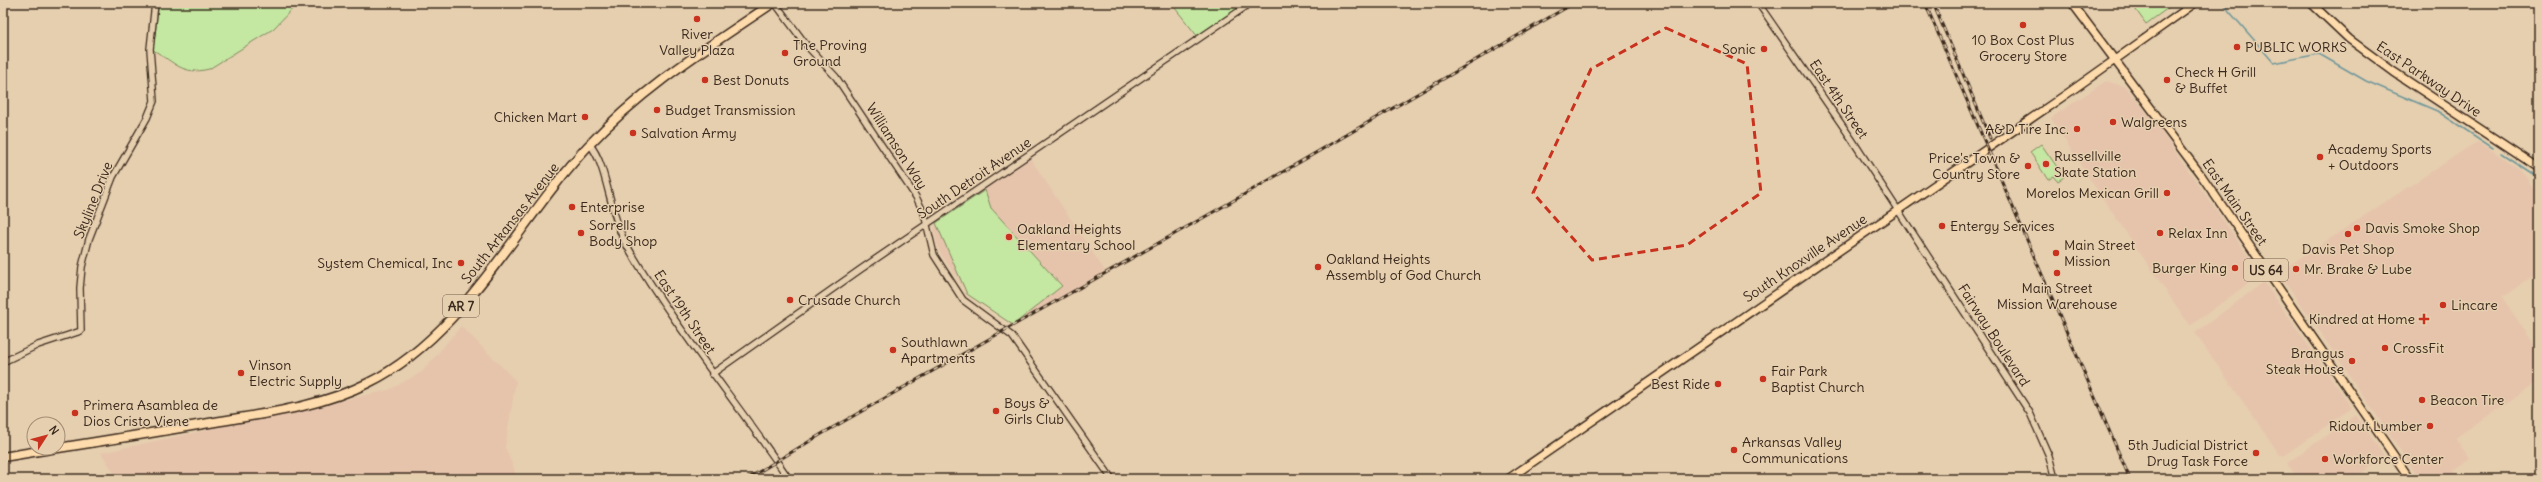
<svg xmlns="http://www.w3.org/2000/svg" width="2542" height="482" viewBox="0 0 2542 482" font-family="Delius,sans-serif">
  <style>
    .built { fill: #e6c4ac }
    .green { fill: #c4e7a1; stroke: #808860 }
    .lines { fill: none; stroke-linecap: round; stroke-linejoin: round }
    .stream { stroke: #6f979b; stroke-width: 1.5 }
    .minor-casing { stroke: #3b2a1e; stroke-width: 8 }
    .major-casing { stroke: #3b2a1e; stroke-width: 10 }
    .highway-casing { stroke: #3b2a1e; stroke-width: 11 }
    .minor { stroke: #e6cfaf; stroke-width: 5.5 }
    .major { stroke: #fedbac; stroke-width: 7 }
    .highway { stroke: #fedbac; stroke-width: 8 }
    .rail-casing { stroke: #3b2a1e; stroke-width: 3 }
    .rail { stroke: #e6cfaf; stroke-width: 1.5; stroke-dasharray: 4.5; stroke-linecap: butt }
    .marked { fill: none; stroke: #c8321e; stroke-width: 3; stroke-dasharray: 8 5; stroke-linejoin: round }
    .poi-dot { fill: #c8321e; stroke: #e6cfaf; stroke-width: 1.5 }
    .labels { text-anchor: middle; stroke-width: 3; stroke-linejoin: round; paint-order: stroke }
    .shield { fill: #e6cfaf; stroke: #6e5c4a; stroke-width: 1 }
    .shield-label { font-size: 13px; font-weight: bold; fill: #3b2a1e }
    .poi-label { font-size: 14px; fill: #3b2a1e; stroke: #e6cfaf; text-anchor: start }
    .street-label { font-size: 14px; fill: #3b2a1e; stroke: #e6cfaf }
  </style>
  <rect width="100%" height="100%" fill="#e6cfaf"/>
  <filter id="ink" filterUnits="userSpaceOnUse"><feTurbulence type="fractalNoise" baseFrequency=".025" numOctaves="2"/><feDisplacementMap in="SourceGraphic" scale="8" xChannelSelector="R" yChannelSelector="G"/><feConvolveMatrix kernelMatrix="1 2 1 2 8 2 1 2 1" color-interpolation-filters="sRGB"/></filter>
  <g filter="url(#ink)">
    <path class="built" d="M2106 81 2126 87 2156 124 2261 274 2190 326 2085 172 2051 118Z
      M2478 141 2521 170 2539 196V272L2502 297 2539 352V381L2455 438 2470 459 2454 470 2460 479H2420L2279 272Z
      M1030 158 1105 271 1013 324 969 296 939 251 934 231 936 222Z
      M2264 282 2352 408 2283 456 2280 455 2195 333Z
      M461 326 516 381 505 447 518 479H118L101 453 389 390 422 372Z
      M2356 415 2385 457 2353 479H2298L2287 463Z"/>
    <path class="green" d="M159 3H298L273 29 209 69C182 76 175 62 153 50Z
      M1171 3H1246L1198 37Z
      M2131 3H2175L2146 24Z
      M2041 144 2064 177 2058 181 2054 176 2048 180 2030 152Z
      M985 190 991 208 1062 286 1013 325 967 294 936 223Z"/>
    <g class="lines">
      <path class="stream" d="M2222 3 2274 63 2319 54 2366 81 2437 111 2493 148
        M2501 153 2539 178"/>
      <g class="minor-casing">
        <path id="minor" d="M775 3 807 46 836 77 916 197 924 213 934 255 963 300 1012 336 1112 479
          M1758 3 1851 138 2030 413 2049 456 2055 479
          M590 145C607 164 610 216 626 244 674 326 735 400 789 479
          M3 362 38 345 81 331 80 288 82 267 89 239 113 177 147 118 154 101 150 49 155 3
          M712 374 861 269 1251 3"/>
      </g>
      <g class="major-casing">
        <path id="major" d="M2072 3 2201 175 2410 479
          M2311 3 2349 39 2394 72 2539 168
          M1508 479 2071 91 2195 3"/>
      </g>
      <g class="highway-casing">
        <path id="highway" d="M58 448C110 440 163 431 215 422 267 413 320 407 368 383 464 336 517 222 588 146 642 88 708 47 773 3
          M3 457 57 448"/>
      </g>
      <use href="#minor" class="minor"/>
      <use href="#major" class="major"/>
      <use href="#highway" class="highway"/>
      <g class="rail-casing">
        <path id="rail" d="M1925 3 2130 479
          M1933 3 1990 138
          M747 479 825 432 1238 198 1574 3"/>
      </g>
      <use href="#rail" class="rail"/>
    </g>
  </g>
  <path class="marked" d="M1666 28 1747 64 1761 193 1687 245 1592 260 1533 193 1591 69Z"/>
  <g class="poi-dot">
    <circle cx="697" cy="19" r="4"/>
    <circle cx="2023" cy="25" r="4"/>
    <circle cx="2237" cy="47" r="4"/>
    <circle cx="1764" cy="49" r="4"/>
    <circle cx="785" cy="53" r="4"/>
    <circle cx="705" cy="80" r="4"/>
    <circle cx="2167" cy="80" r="4"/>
    <circle cx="657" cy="110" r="4"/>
    <circle cx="585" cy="117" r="4"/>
    <circle cx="2113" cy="122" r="4"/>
    <circle cx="2077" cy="129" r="4"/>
    <circle cx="633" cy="133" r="4"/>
    <circle cx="2320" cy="157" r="4"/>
    <circle cx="2046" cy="164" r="4"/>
    <circle cx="2028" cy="166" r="4"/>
    <circle cx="2167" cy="193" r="4"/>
    <circle cx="572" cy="207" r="4"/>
    <circle cx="1942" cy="226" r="4"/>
    <circle cx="2357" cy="228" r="4"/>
    <circle cx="581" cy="233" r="4"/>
    <circle cx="2160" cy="233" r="4"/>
    <circle cx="2348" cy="234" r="4"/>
    <circle cx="1009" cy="237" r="4"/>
    <circle cx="2056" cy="253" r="4"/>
    <circle cx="461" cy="263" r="4"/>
    <circle cx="1318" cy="267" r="4"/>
    <circle cx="2235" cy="268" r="4"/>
    <circle cx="2296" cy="269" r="4"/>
    <circle cx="2057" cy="273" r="4"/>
    <circle cx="790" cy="300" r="4"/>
    <circle cx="2443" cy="305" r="4"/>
    <path d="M2422 313h4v4h4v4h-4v4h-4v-4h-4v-4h4z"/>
    <circle cx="2385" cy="348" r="4"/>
    <circle cx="893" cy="350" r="4"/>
    <circle cx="2352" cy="361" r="4"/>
    <circle cx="241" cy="373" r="4"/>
    <circle cx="1763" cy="379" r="4"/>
    <circle cx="1718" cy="384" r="4"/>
    <circle cx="2422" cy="400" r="4"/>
    <circle cx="996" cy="411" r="4"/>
    <circle cx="75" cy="413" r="4"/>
    <circle cx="2430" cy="426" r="4"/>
    <circle cx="1734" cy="450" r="4"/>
    <circle cx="2256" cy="453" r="4"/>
    <circle cx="2325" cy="459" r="4"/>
  </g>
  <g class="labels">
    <g class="shield">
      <rect x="2244" y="259" width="44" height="22" rx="3"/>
      <rect x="443" y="295" width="36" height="22" rx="3"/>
    </g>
    <g class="shield-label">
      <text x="2266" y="275">US 64</text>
      <text x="461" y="311">AR 7</text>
    </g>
    <g class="poi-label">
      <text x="697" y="39" text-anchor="middle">River<tspan x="697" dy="16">Valley Plaza</tspan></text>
      <text x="2023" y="45" text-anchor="middle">10 Box Cost Plus<tspan x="2023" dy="16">Grocery Store</tspan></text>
      <text x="793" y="50">The Proving<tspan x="793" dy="16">Ground</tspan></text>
      <text x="2245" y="52">PUBLIC WORKS</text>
      <text x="1756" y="54" text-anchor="end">Sonic</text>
      <text x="2175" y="77">Check H Grill<tspan x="2175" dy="16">&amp; Buffet</tspan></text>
      <text x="713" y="85">Best Donuts</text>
      <text x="665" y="115">Budget Transmission</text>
      <text x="577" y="122" text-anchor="end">Chicken Mart</text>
      <text x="2121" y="127">Walgreens</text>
      <text x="2069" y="134" text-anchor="end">A&amp;D Tire Inc.</text>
      <text x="641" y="138">Salvation Army</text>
      <text x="2328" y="154">Academy Sports<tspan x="2328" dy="16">+ Outdoors</tspan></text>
      <text x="2054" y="161">Russellville<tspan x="2054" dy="16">Skate Station</tspan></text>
      <text x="2020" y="163" text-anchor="end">Price's Town &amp;<tspan x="2020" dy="16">Country Store</tspan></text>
      <text x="2159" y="198" text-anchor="end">Morelos Mexican Grill</text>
      <text x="580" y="212">Enterprise</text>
      <text x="589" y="230">Sorrells<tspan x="589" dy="16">Body Shop</tspan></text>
      <text x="1950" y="231">Entergy Services</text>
      <text x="2365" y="233">Davis Smoke Shop</text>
      <text x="1017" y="234">Oakland Heights<tspan x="1017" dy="16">Elementary School</tspan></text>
      <text x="2168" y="238">Relax Inn</text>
      <text x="2064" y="250">Main Street<tspan x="2064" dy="16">Mission</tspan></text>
      <text x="2348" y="254" text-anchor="middle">Davis Pet Shop</text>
      <text x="1326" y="264">Oakland Heights<tspan x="1326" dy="16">Assembly of God Church</tspan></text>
      <text x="453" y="268" text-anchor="end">System Chemical, Inc</text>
      <text x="2227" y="273" text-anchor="end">Burger King</text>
      <text x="2304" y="274">Mr. Brake &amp; Lube</text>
      <text x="2057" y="293" text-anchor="middle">Main Street<tspan x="2057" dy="16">Mission Warehouse</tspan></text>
      <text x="798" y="305">Crusade Church</text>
      <text x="2451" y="310">Lincare</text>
      <text x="2415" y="324" text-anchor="end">Kindred at Home</text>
      <text x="901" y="347">Southlawn<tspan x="901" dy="16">Apartments</tspan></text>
      <text x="2393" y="353">CrossFit</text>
      <text x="2344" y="358" text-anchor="end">Brangus<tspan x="2344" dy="16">Steak House</tspan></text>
      <text x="249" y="370">Vinson<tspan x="249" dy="16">Electric Supply</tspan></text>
      <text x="1771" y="376">Fair Park<tspan x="1771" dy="16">Baptist Church</tspan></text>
      <text x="1710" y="389" text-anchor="end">Best Ride</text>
      <text x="2430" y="405">Beacon Tire</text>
      <text x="1004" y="408">Boys &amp;<tspan x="1004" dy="16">Girls Club</tspan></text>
      <text x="83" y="410">Primera Asamblea de<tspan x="83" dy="16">Dios Cristo Viene</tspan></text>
      <text x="2422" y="431" text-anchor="end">Ridout Lumber</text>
      <text x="1742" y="447">Arkansas Valley<tspan x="1742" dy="16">Communications</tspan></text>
      <text x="2248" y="450" text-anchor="end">5th Judicial District<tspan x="2248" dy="16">Drug Task Force</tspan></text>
      <text x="2333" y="464">Workforce Center</text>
    </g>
    <g class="street-label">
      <text transform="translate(2429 79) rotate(34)" y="5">East Parkway Drive</text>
      <text transform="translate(1839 99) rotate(56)" y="5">East 4th Street</text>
      <text transform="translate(897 146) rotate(57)" y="5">Williamson Way</text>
      <text transform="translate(974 178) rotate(-34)" y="5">South Detroit Avenue</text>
      <text transform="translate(93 200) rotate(-68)" y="5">Skyline Drive</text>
      <text transform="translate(2235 202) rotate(55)" y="5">East Main Street</text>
      <text transform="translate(510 223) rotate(-52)" y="5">South Arkansas Avenue</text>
      <text transform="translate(1805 258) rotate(-34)" y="5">South Knoxville Avenue</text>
      <text transform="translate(685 312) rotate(56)" y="5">East 19th Street</text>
      <text transform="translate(1994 335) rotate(57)" y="5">Fairway Boulevard</text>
    </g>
  </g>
  <rect width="2542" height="482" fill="none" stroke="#e6cfaf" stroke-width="16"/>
  <rect x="8" y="8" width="2526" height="466" fill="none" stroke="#3b2a1e" stroke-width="1.5" filter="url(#ink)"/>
  <g transform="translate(46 436) rotate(54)"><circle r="19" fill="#e6cfaf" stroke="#a28d75"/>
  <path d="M0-3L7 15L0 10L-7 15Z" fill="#c8321e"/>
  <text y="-6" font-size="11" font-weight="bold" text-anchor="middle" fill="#3b2a1e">N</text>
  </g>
</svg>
